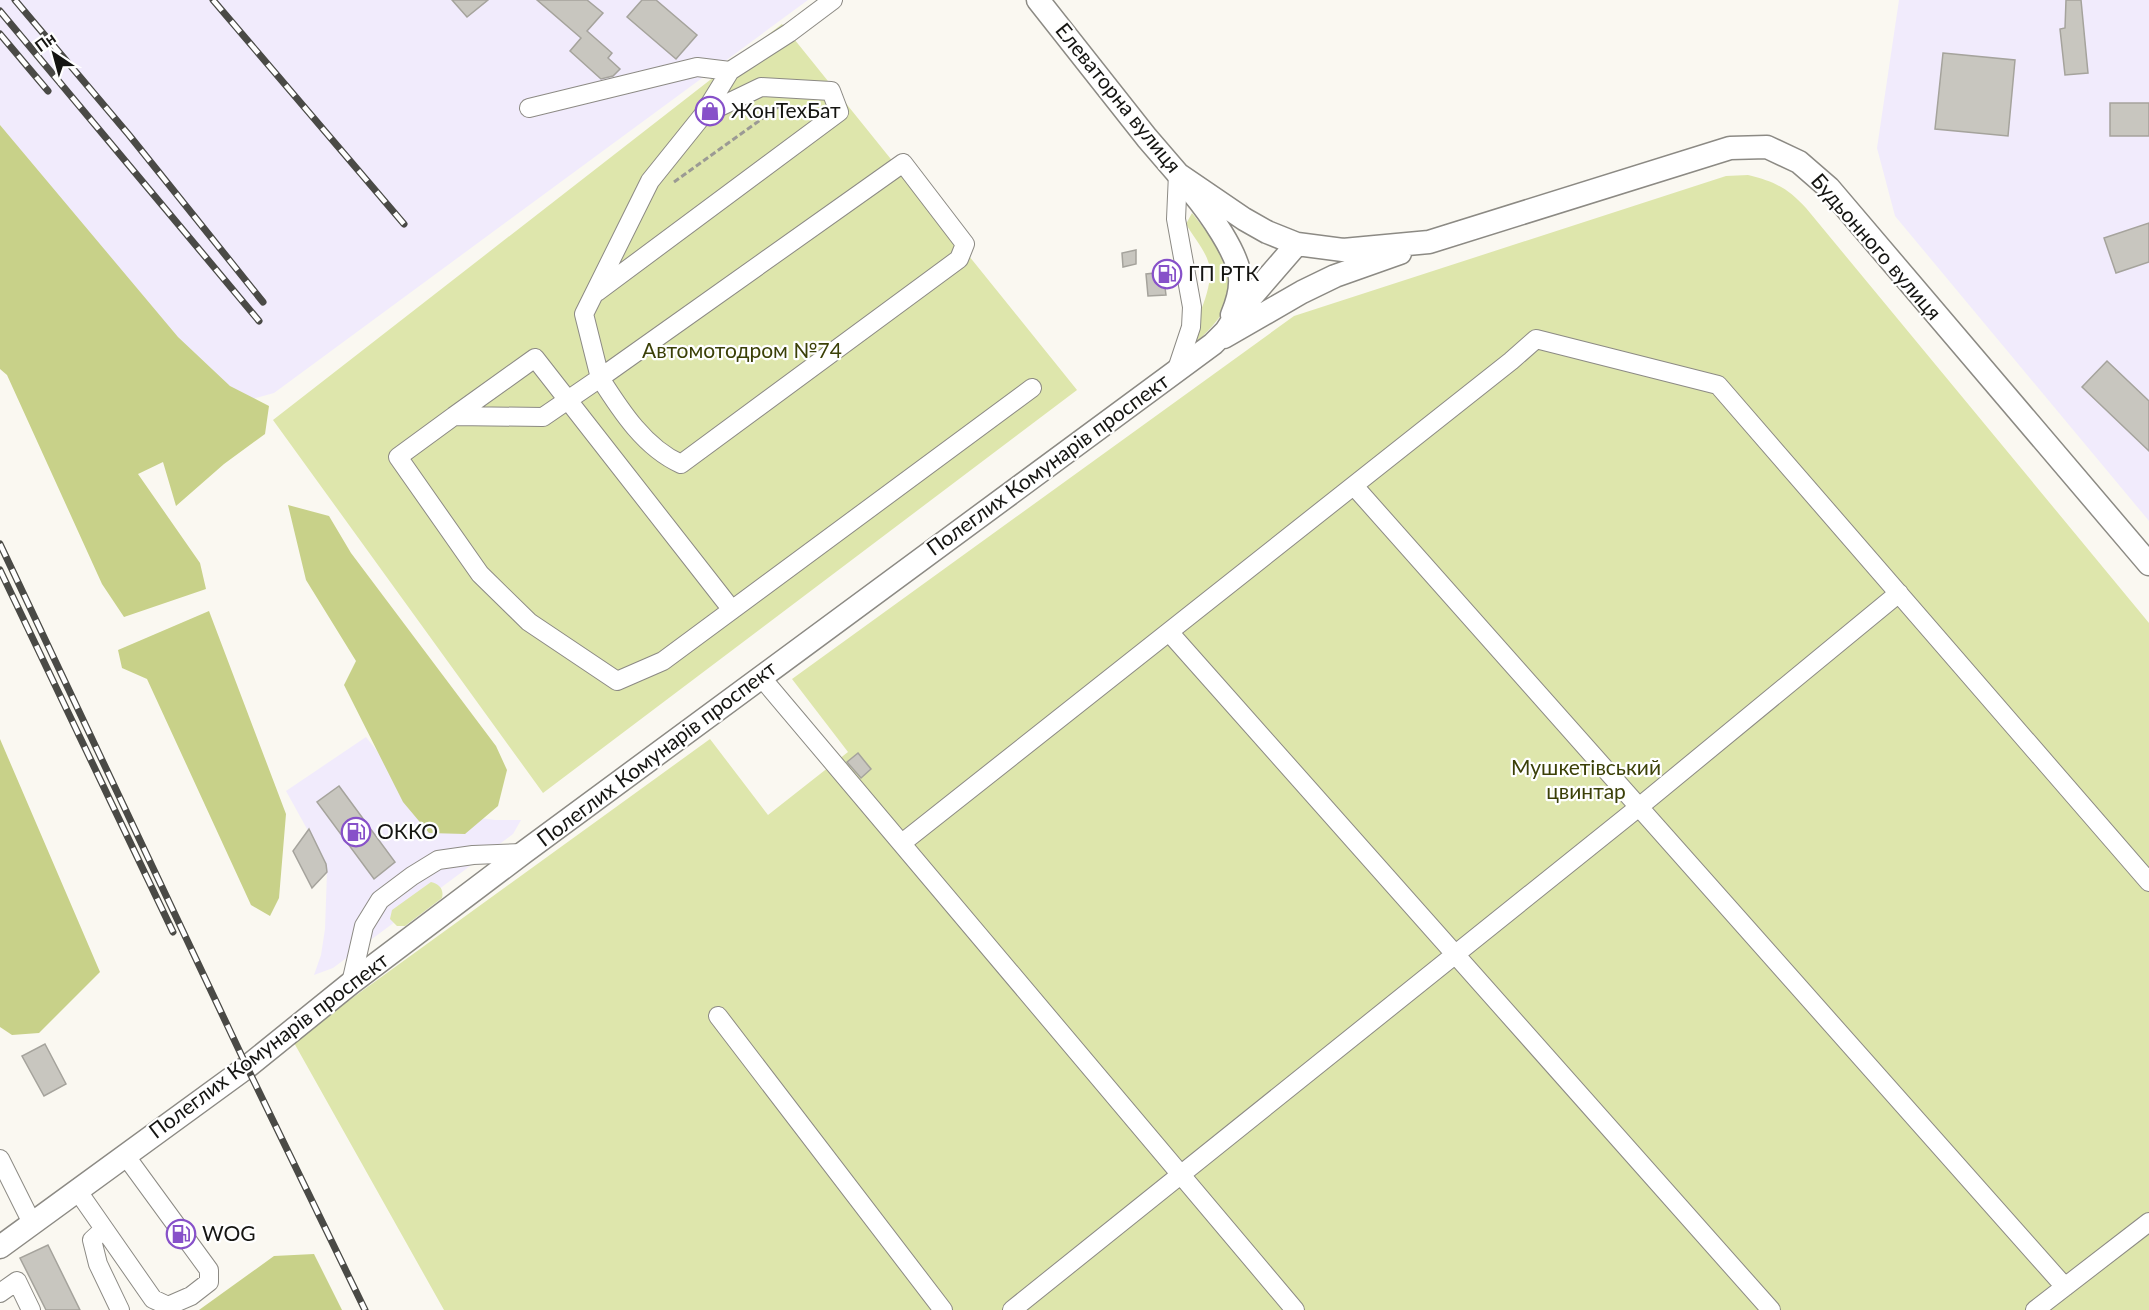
<svg xmlns="http://www.w3.org/2000/svg" width="2149" height="1310" viewBox="0 0 2149 1310" font-family="Lato,sans-serif">
  <style>
    .industrial { fill: #f1ebfc }
    .green { fill: #dee6ac }
    .forest { fill: #c8d189 }
    .building { fill: #c8c6bf; stroke: #a5a39c; stroke-width: 1.5 }
    .lines { fill: none; stroke-linecap: round; stroke-linejoin: round }
    .minor-casing { stroke: #8c8a84; stroke-width: 20 }
    .major-casing { stroke: #8c8a84; stroke-width: 25 }
    .path { stroke: #9b9a94; stroke-width: 3; stroke-dasharray: 6 3; stroke-linecap: butt }
    .minor { stroke: #fff; stroke-width: 18 }
    .major { stroke: #fff; stroke-width: 22 }
    .rail-casing { stroke: #4a4a46; stroke-width: 7 }
    .rail { stroke: #fff; stroke-width: 4.5; stroke-dasharray: 14; stroke-linecap: butt }
    .labels { text-anchor: middle; stroke-width: 4.5; stroke-linejoin: round; paint-order: stroke }
    .street-label { font-size: 21px; fill: #151512; stroke: #fff }
    .poi-label { font-size: 21px; fill: #151512; stroke: #fff; text-anchor: start }
    .park-label { font-size: 21px; fill: #3b4007; stroke: #fff }
  </style>
  <rect width="100%" height="100%" fill="#faf8f1"/>
  <path class="industrial" d="M0 0H808L274 393 241 402 0 168Z
    M1899 0H2149V521L1895 216 1877 148Z
    M366 737 396 775 473 817 495 820H521L513 834 333 968 314 975 321 955 325 929 327 872 322 856 286 791Z"/>
  <path class="green" d="M782 24 1077 390 543 793 273 420Z
    M1748 175C1776 182 1787 188 1806 208L2149 623V1310H444L293 1041 710 739 768 815 848 752 792 679 1294 316 1726 176Z
    M1192 213C1205 230 1221 248 1230 268 1243 301 1207 335 1183 352 1192 328 1217 286 1208 261 1204 249 1193 236 1186 224Z
    M431 882C440 884 444 890 442 898L405 926H397L390 919 392 910Z"/>
  <path class="forest" d="M0 125 178 337 230 386 269 406 265 434 224 464 176 506 163 462 138 474 200 563 206 589 124 617 102 584 7 375 0 369Z
    M288 505 329 516 351 553 496 746 507 770 498 806 465 834 429 833 403 802 344 685 356 661 306 580Z
    M209 611 286 814 279 898 270 916 251 905 147 679 122 668 118 650Z
    M0 739 100 972 39 1033 12 1035 0 1027Z
    M314 1254 342 1310H199L274 1256Z"/>
  <path class="building" d="M452 0H488L467 17Z
    M537 0H587L603 13 587 31 612 53 608 58 620 69 613 76 601 79 570 51 581 38Z
    M642 0H656L697 35 676 59 627 17Z
    M2066 0H2081L2088 73 2065 75 2060 29 2065 28Z
    M1943 53 2015 60 2008 136 1935 129Z
    M2110 103H2149V136H2110Z
    M2149 223V262L2116 273 2104 238Z
    M1136 250V264L1123 267 1122 253Z
    M1163 272 1166 295 1148 296 1146 274Z
    M2107 361 2149 401V451L2082 387Z
    M858 753 871 769 861 778 847 762Z
    M339 786 395 862 374 879 317 802Z
    M309 829 326 864 327 872 312 888 293 851Z
    M45 1044 66 1084 44 1096 22 1056Z
    M48 1245 80 1310H46L20 1258Z"/>
  <g class="lines">
    <g class="minor-casing">
      <path id="minor" d="M833 0 789 33 730 71 703 115 650 181 584 314 600 378 543 417 454 416 398 457 480 574 529 622 617 681 663 661 1032 388
        M529 108 697 67 730 71
        M903 163 965 244 959 259 681 464C645 448 621 411 600 378Z
        M597 292 839 112 831 91 761 87 703 115
        M1176 372 1191 327 1192 307 1176 219 1178 174
        M454 416 535 358 732 610
        M1354 486 2065 1287
        M1169 632 1771 1310
        M761 677 1295 1310
        M902 843 1511 361 1536 339 1718 385 2149 882
        M351 983 364 926 380 900 412 876 438 860 473 855 523 853
        M718 1016 943 1310
        M0 1159 32 1223
        M77 1190 153 1299 168 1306 191 1296 209 1282V1270L125 1155
        M104 1229 92 1240 98 1264 120 1310
        M0 1293 17 1281 31 1310
        M1012 1310 1639 807 1899 593
        M2035 1310 2149 1222"/>
    </g>
    <g class="major-casing">
      <path id="major" d="M1038 0 1147 138 1178 174 1244 219 1267 232 1297 244 1343 250 1429 242 1730 148 1767 147 1799 162 1829 188 2149 564
        M1192 192C1208 211 1239 254 1240 278 1241 291 1237 303 1232 315
        M1224 337 1302 292 1335 276 1400 253
        M0 1247 247 1067 351 983 523 853 1213 344 1226 331 1239 311 1297 244"/>
    </g>
    <path class="path" d="M674 182 781 105"/>
    <use href="#minor" class="minor"/>
    <use href="#major" class="major"/>
    <g class="rail-casing">
      <path id="rail" d="M15 0 129 135 263 302
        M213 0 404 224
        M0 11 259 321
        M0 34 48 91
        M0 544 247 1067 365 1310
        M0 570 173 932"/>
    </g>
    <use href="#rail" class="rail"/>
  </g>
  <defs>
    <g id="shop-ring" transform="scale(1.5)"><circle r="9.5" fill="#fff" stroke="#8751c9" stroke-width="1.5"/><path d="M-5-2.5h2.3a2.7 3.5 0 0 1 5.4 0H5L5.5 6h-11ZM-1.5-2.5h3a1.5 2.3 0 0 0-3 0Z" fill="#8751c9"/></g>
    <g id="fuel-ring" transform="scale(1.5)"><circle r="9.5" fill="#fff" stroke="#8751c9" stroke-width="1.5"/><path d="M-5.5-6h7V0h2V4h1.3V-2.5L3-4.5l.8-.8L6-3V5H2.5V1h-1V6h-7ZM-4.2-4.7v3.2H.2V-4.7Z" fill="#8751c9"/></g>
  </defs>
  <g fill-rule="evenodd">
    <use href="#shop-ring" x="710" y="111"/>
    <use href="#fuel-ring" x="1167" y="274"/>
    <use href="#fuel-ring" x="356" y="832"/>
    <use href="#fuel-ring" x="181" y="1234"/>
  </g>
  <g class="labels">
    <g class="street-label">
      <text transform="translate(1118 98) rotate(51)" y="7">Елеваторна вулиця</text>
      <text transform="translate(1876 247) rotate(49)" y="7">Будьонного вулиця</text>
      <text transform="translate(1048 465) rotate(-36)" y="7">Полеглих Комунарів проспект</text>
      <text transform="translate(657 754) rotate(-37)" y="7">Полеглих Комунарів проспект</text>
      <text transform="translate(269 1046) rotate(-37)" y="7">Полеглих Комунарів проспект</text>
    </g>
    <g class="poi-label">
      <text x="731" y="118">ЖонТехБат</text>
      <text x="1188" y="281">ГП РТК</text>
      <text x="377" y="839">ОККО</text>
      <text x="202" y="1241">WOG</text>
    </g>
    <g class="park-label">
      <text x="742" y="358">Автомотодром №74</text>
      <text x="1586" y="775">Мушкетівський<tspan x="1586" dy="24">цвинтар</tspan></text>
    </g>
  </g>
  <g transform="translate(54 54) rotate(324)" stroke="#ffffff" stroke-width="4.5" paint-order="stroke">
  <path d="M0-4.5L10 22L0 15L-10 22Z" fill="#151512"/>
  <text y="-9" font-size="16" font-weight="bold" text-anchor="middle" fill="#151512">Пн</text>
  </g>
</svg>
